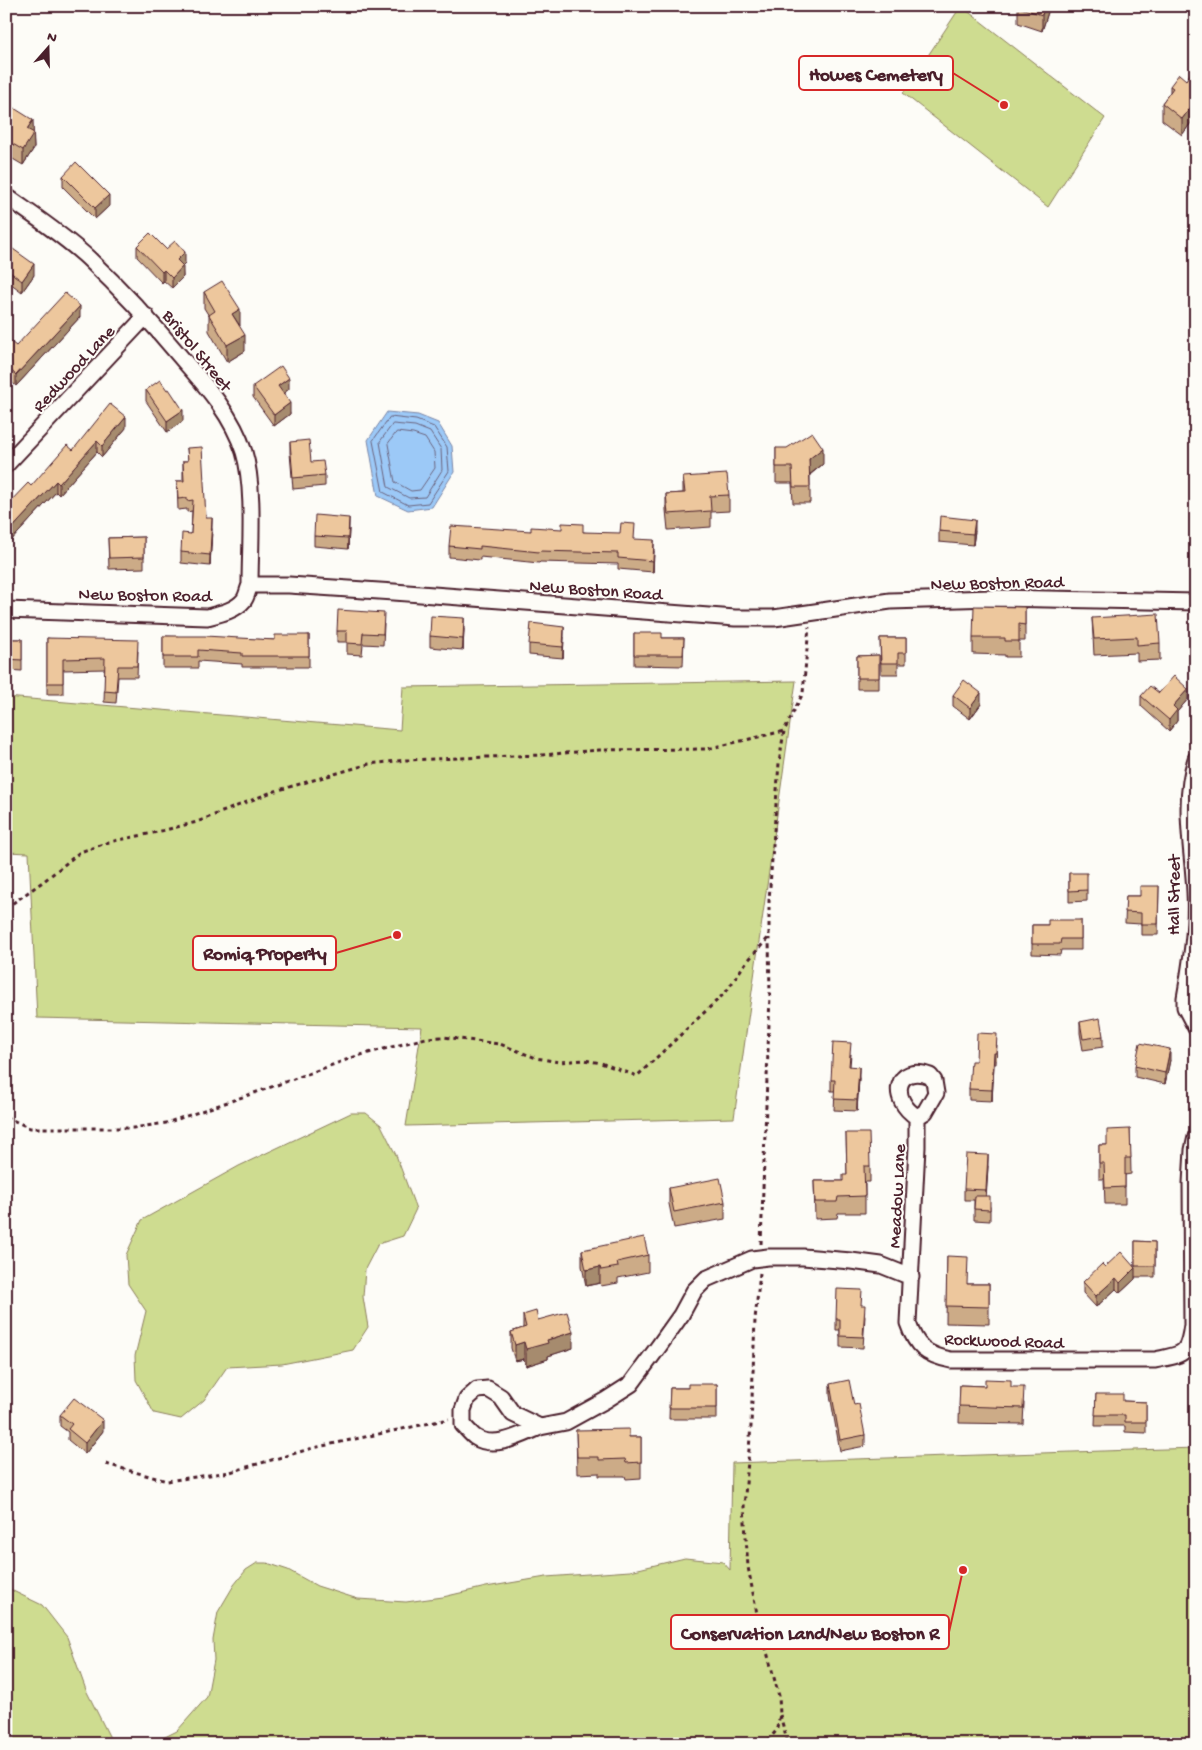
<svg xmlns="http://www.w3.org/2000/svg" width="1202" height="1750" viewBox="0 0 1202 1750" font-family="'Gochi Hand',sans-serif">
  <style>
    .green { fill: #cedc90; stroke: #8c7e5e }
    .water { fill: #9cc9f7; stroke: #7b85a5 }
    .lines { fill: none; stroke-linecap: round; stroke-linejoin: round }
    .shore { stroke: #6b637d; stroke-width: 1 }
    .street-casing { stroke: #4a1f2b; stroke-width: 19 }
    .path { stroke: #4a1f2b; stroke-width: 3; stroke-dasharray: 4 4; stroke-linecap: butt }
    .street { stroke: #fdfcf7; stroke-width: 15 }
    .wall { fill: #ccab87; stroke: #4a1f2b }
    .shaded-wall { fill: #a68b6e; stroke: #4a1f2b }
    .building { fill: #edc79d; stroke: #4a1f2b }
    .labels { text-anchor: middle; stroke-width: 4; stroke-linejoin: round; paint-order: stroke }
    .street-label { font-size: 18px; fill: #4a1f2b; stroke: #fdfcf7 }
    .leader { fill: none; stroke: #d62828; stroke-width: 2 }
    .callout-dot { fill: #d62828; stroke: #fdfcf7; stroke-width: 2 }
    .callout { fill: #fdfcf7; stroke: #d62828; stroke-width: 2 }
    .callout-label { font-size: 19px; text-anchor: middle; font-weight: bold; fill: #4a1f2b }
  </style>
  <rect width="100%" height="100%" fill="#fdfcf7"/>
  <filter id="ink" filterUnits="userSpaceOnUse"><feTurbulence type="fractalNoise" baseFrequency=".02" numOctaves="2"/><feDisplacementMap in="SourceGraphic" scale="10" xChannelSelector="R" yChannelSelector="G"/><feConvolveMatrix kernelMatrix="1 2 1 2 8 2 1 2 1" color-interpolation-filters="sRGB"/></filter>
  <g filter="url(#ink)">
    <path class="green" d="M961 6 1105 118 1048 207 903 93Z
      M796 681 734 1118 406 1126 422 1027 37 1018 29 853 6 852V697L400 730 403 687Z
      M351 1113H366L381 1125 396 1155 416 1209 403 1236 378 1244 365 1269 363 1297 368 1327 353 1350 282 1364 227 1367 204 1400 181 1419 154 1413 136 1380 135 1356 146 1311 128 1284 126 1255 142 1220 239 1166Z
      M1196 1448V1744H151L177 1731 207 1697 214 1660 213 1640 218 1612 234 1585 246 1570 257 1563H267L288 1570 317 1586 358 1599 406 1602 443 1597 486 1587 546 1577 630 1571 685 1558 723 1562 730 1570 732 1463Z
      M6 1584 13 1591 42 1605 67 1637 86 1690 113 1744H6Z"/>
    <path class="water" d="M387 412 418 415 438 423 452 446 454 472 432 507 408 510 378 496 368 440Z"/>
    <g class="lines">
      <path class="shore" d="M390 417 416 420 434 427 447 447 449 471 428 503 408 505 383 492 373 441Z
        M393 424 415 426 430 432 441 449 442 470 425 497 409 498 388 487 380 442Z
        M397 432 413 434 425 438 434 452 435 468 420 490 411 491 395 482 388 444Z"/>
      <g class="street-casing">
        <path id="street" d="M6 196C34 216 63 235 88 258 122 290 154 325 184 361 208 388 233 417 244 452 255 488 250 547 250 585
          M6 465 146 316
          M6 610 207 617C219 614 235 611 244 600 247 596 248 589 250 585H289L394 592 735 618H774L890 601 993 598 1196 602
          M1196 759C1182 803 1193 848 1195 892 1197 927 1191 964 1185 998V1007L1196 1028
          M917 1117C889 1100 895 1063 930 1076L934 1081 936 1093 925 1112 917 1117V1147L908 1323C916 1347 926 1355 951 1360H1155C1183 1354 1188 1356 1192 1325L1191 1183 1193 1150 1196 1137
          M540 1427C521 1435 494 1450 475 1437 471 1434 467 1429 463 1425V1410L467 1399 477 1390 488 1389 501 1397 513 1414 540 1427 566 1422 606 1400 631 1384 659 1346 681 1315 694 1291 706 1279 752 1259 768 1257H803L851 1261 881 1265 911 1277"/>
      </g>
      <path class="path" d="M6 908 44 881 80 852 109 842 153 833 197 822 272 792 369 764 406 760 542 755 599 750 707 749 784 731
        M6 1117 30 1128H133L166 1123 263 1090 357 1056 426 1038 443 1037 500 1044 536 1058 559 1062 585 1060 601 1063 637 1076 726 992 744 965 769 937V900L779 763 784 731 803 693 809 627
        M761 1244 770 995 769 938
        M760 1273 755 1319 751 1426 744 1507 748 1567 758 1619 779 1696 780 1715 776 1731 765 1744
        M106 1464 167 1481 230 1472 313 1448 449 1419
        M780 1715 788 1744"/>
      <use href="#street" class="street"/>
    </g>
    <path class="wall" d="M1018 6H1050L1042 31 1018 23Z
      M1196 67V116L1182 135 1162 120V103L1170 92V86L1186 80Z
      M6 103 33 133 34 148 23 165 6 155Z
      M63 176 109 206 95 219 63 187Z
      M6 244 34 275 22 292 6 280Z
      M137 246 166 249 185 263 182 265 183 277 172 288 164 281 162 283 137 257Z
      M204 292 245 351 227 362 209 331V316L204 308Z
      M80 317 16 386 6 377V347L16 346Z
      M253 386 289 389 284 393 290 414 274 426 253 397Z
      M146 390 183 421 167 432 146 401Z
      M126 428 102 457 97 452 59 495 56 492 6 546V506L31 486 73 450Z
      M290 442 325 475V486L293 489 290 453Z
      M187 448 206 518 212 529 210 566 181 563V552L191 534 192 511 187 512V509L178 510 177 481H183V461H188Z
      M776 448 823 464 810 475V503H793L792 483H776Z
      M683 477 729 495V511L711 512V527L668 530 666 510V494L683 493Z
      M349 529 348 549 314 546V536Z
      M531 531 583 532 634 539 654 551 653 572 618 569V564L540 562 539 563 480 557V560L449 557V546Z
      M939 531H975L973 545 939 542Z
      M144 537V568L109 569 108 538Z
      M1025 607V641H1019V657H1005V655L973 654V638Z
      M1092 618 1160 643V660L1137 661V653L1094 655Z
      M384 624 383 645 363 644 362 655 347 654V642H337V631Z
      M464 629 463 650 430 647V636Z
      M634 633 662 638H684L683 666 634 665Z
      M309 635V667H242V664L198 661V668H163V636L275 640Z
      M564 637 563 658 529 655V644Z
      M47 638 138 651 137 677H118L116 703 104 702 105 669 63 670V694H47Z
      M880 638H906V664H898V674H881Z
      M6 639H22V671L6 670Z
      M879 655V689H857V656Z
      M1159 693 1188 699 1177 712V721L1169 731 1141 706V696Z
      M953 695 981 704 970 719 953 706Z
      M1069 873 1087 890V901L1069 902Z
      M1159 886 1158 935H1141V924L1125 923 1126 896H1140Z
      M1081 920V950H1061L1060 955 1032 954V925H1048Z
      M1080 1022 1103 1036V1047L1083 1050 1080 1033Z
      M997 1045 996 1064H994L992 1101 969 1100V1089L976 1061Z
      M851 1054 850 1066 859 1078 857 1111 834 1110 835 1091H831V1080Z
      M1170 1060 1165 1084 1135 1077V1066Z
      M1130 1129 1131 1174 1125 1175V1204H1105L1104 1179H1099V1145H1107Z
      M846 1133 870 1166V1182H865V1213H838L837 1218 815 1219 814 1181H843L847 1175Z
      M988 1166 986 1196 990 1207V1221L974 1220V1200H964V1189Z
      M669 1188 725 1202V1219L674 1228 669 1204Z
      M1135 1241 1155 1242V1277H1135V1279L1120 1293 1116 1289 1096 1307 1083 1293V1282L1105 1267H1135Z
      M582 1250 648 1255V1272L618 1278V1283L601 1286 600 1283 586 1286 582 1266Z
      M947 1256 967 1284H989V1324L946 1323Z
      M862 1305 865 1316 863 1348 840 1347V1330H836V1319Z
      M523 1315 538 1320 573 1348 548 1356V1359L526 1366 524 1359 515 1361 511 1348V1332L523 1328Z
      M717 1384V1419H669L670 1388H688Z
      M830 1384 854 1405 865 1435V1446L840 1451 830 1395Z
      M960 1385 1011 1387 1024 1403 1023 1424 959 1423Z
      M1096 1394 1123 1401 1146 1402V1433L1125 1432V1426H1095Z
      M60 1415 103 1431 85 1454 68 1440V1432L60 1426Z
      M576 1430 629 1437H641V1478L626 1479 625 1476H599V1473L577 1474Z"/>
    <path class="shaded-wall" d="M1045 6H1050L1042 31V15Z
      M1196 100V116L1182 135V119Z
      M33 120 34 148 23 165V150L27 129Z
      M109 195V206L95 219V208Z
      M185 252V263L177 271V260Z
      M34 264V275L22 292V281Z
      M183 266V277L172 288V278Z
      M164 270V281L162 283V272Z
      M80 306V317L16 386V375Z
      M240 309V326L232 314Z
      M245 335V351L227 362V345Z
      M289 378V389L278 397V386Z
      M290 403V414L274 426V415Z
      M183 410V421L167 432V421Z
      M126 417V428L102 457V446Z
      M97 441V452L59 495V484Z
      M823 448V464L809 475V459Z
      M56 481V492L6 546V535Z
      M212 518V529L210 566V555Z
      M349 518V529L348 549V538Z
      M975 520V531L973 545V534Z
      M654 540V551L653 572V561Z
      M464 618V629L463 650V639Z
      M564 627V637L563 658V647Z
      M1188 689V699L1177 712V721L1169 731V720L1173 706Z
      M981 693V704L970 719V708Z
      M1170 1049V1060L1165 1084V1073Z
      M994 1053V1064L992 1101V1090Z
      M859 1067V1078L857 1111V1100Z
      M988 1155V1166L986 1201V1190Z
      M600 1267V1283L586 1286V1270Z
      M1135 1268V1279L1120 1293V1283Z
      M1116 1278V1289L1096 1307V1296Z
      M573 1332V1348L548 1356V1359L526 1366V1349L547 1340Z
      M524 1342V1359L515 1361V1345Z
      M103 1420V1431L85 1454V1443Z"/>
    <path class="building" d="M1018 6H1045L1042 15 1018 7Z
      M1196 67V100L1182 119 1162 103 1173 88 1170 86 1179 74 1186 80Z
      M6 103 33 120 27 129 34 133 23 150 6 140Z
      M76 162 109 195 95 208 63 176Z
      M150 233 166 249 175 241 185 252 177 260 183 266 172 278 164 270 162 272 137 246Z
      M6 244 34 264 22 281 6 269Z
      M222 281 240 309 232 314 245 335 227 345 209 315 215 311 204 292Z
      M65 293 80 306 16 375 6 366V347L11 342 16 346Z
      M281 366 289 378 278 386 290 403 274 415 253 386Z
      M160 380 167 390 169 389 183 410 167 421 146 390Z
      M110 404 126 417 102 446 97 441 59 484 56 481 6 535V506L28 483 31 486 67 445 73 450Z
      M812 432 823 448 809 459 810 487H793L792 467H776V448H787Z
      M309 440 311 462 323 461 325 475 293 478 290 442Z
      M202 447 206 518H212L210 555 181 552 182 533 191 534 193 500 187 501V498L178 499 177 481H184L183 461H188L187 448Z
      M727 474 729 495 710 496 711 511 668 514 666 494 685 493 683 477Z
      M315 515 349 518 348 538 314 536Z
      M940 516 975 520 973 534 939 531Z
      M562 523 583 524V532L620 533 621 523 635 524 634 539 654 540 653 561 618 558V553L540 551 539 552 480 546V549L449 546 451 526 531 531V527L562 529Z
      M144 537V557L109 558 108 538Z
      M974 606 1025 607V625L1019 624V641H1005V638H973Z
      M338 610 384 613 383 634 363 633 362 644 347 643V631H337Z
      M1158 614 1160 643 1137 645V637L1094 639 1092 618Z
      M431 616 464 618 463 639 430 636Z
      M531 623 564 627 563 647 529 644Z
      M634 633H662V638H684L683 655H634Z
      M275 635H309V656H242V653L198 650V657H163V636H205L275 640Z
      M47 638 138 640 137 666H118L116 692 104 691 105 658 63 659V683H47Z
      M880 638H906V653H898V663H881Z
      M6 639H22V660L6 659Z
      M879 655V678H857V656Z
      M1174 676 1188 689 1173 706 1177 710 1169 720 1141 696 1150 686 1159 693Z
      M964 680 981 693 970 708 953 695Z
      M1069 873H1087V890L1069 891Z
      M1140 886H1159L1158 924H1141V913L1125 912 1126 896H1140Z
      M1048 920H1081V939H1061L1060 944H1032V925H1048Z
      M1100 1018 1103 1036 1083 1039 1080 1022Z
      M977 1033 997 1034 996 1053H994L992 1090 969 1089 971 1061H976Z
      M833 1042 851 1043 849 1066 859 1067 857 1100 834 1099 835 1080H831Z
      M1140 1043 1170 1049 1165 1073 1135 1066Z
      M1130 1129 1131 1158H1125V1187L1105 1188 1104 1163H1099V1145H1107V1130Z
      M846 1133H869L870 1166H864L865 1196 838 1197 837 1202H815L814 1181H843V1175H847Z
      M966 1154 988 1155 986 1190 964 1189Z
      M720 1178 725 1202 674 1212 669 1188Z
      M975 1196H990V1210L974 1209Z
      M644 1237 648 1255 617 1262 618 1267 601 1270 600 1267 586 1270 582 1250Z
      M1135 1241 1155 1242V1266H1135Z
      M1121 1252 1135 1268 1120 1283 1116 1278 1096 1296 1083 1282 1102 1264 1105 1267Z
      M947 1256 968 1257 967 1284H989V1307L946 1306Z
      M837 1289 862 1290 861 1305H865L863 1337 840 1336V1319H836Z
      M536 1311 538 1320 567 1312 573 1332 547 1340 548 1343 526 1349 524 1342 515 1345 511 1332 526 1327 523 1315Z
      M985 1379 1011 1380V1387H1024L1023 1408 959 1406 960 1385 985 1386Z
      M849 1380 854 1405 859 1404 865 1435 840 1440 830 1384Z
      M688 1384H717V1408H669L670 1388H688Z
      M1096 1394H1123V1401L1146 1402V1422H1125V1415H1095Z
      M74 1398 103 1420 85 1443 68 1429 72 1424 60 1415Z
      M629 1429V1437H641V1462L626 1463 625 1459 599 1460V1457H577L576 1430Z"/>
  </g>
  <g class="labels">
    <g class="street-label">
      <text transform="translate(198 350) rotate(51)" y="6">Bristol Street</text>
      <text transform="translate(73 368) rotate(-47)" y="6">Redwood Lane</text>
      <text transform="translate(997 582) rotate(-1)" y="6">New Boston Road</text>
      <text transform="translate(596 589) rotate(4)" y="6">New Boston Road</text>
      <text transform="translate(145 594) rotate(1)" y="6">New Boston Road</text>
      <text transform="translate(1173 895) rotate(-90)" y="6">Hall Street</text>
      <text transform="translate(896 1196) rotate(-87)" y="6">Meadow Lane</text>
      <text transform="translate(1004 1340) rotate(2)" y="6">Rockwood Road</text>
    </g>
  </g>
  <path class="leader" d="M1004 105L953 73M397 935L336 953M963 1570L949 1632"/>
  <g class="callout-dot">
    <circle cx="1004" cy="105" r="5"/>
    <circle cx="397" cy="935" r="5"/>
    <circle cx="963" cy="1570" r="5"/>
  </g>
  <g class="callout">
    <rect x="799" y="56" width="154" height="34" rx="5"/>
    <rect x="193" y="936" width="143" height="34" rx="5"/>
    <rect x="671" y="1615" width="278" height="34" rx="5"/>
  </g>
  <g class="callout-label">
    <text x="876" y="80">Howes Cemetery</text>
    <text x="265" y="959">Romiq Property</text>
    <text x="810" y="1639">Conservation Land/New Boston R</text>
  </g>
  <rect width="1202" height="1750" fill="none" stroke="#fdfcf7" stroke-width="25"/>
  <rect x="12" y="12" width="1177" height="1725" fill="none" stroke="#4a1f2b" stroke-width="2" filter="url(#ink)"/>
  <g transform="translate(48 48) rotate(20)" stroke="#fdfcf7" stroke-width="4" paint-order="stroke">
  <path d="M0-4L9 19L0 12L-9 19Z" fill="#4a1f2b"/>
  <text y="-8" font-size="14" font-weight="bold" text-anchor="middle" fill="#4a1f2b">N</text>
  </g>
</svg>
